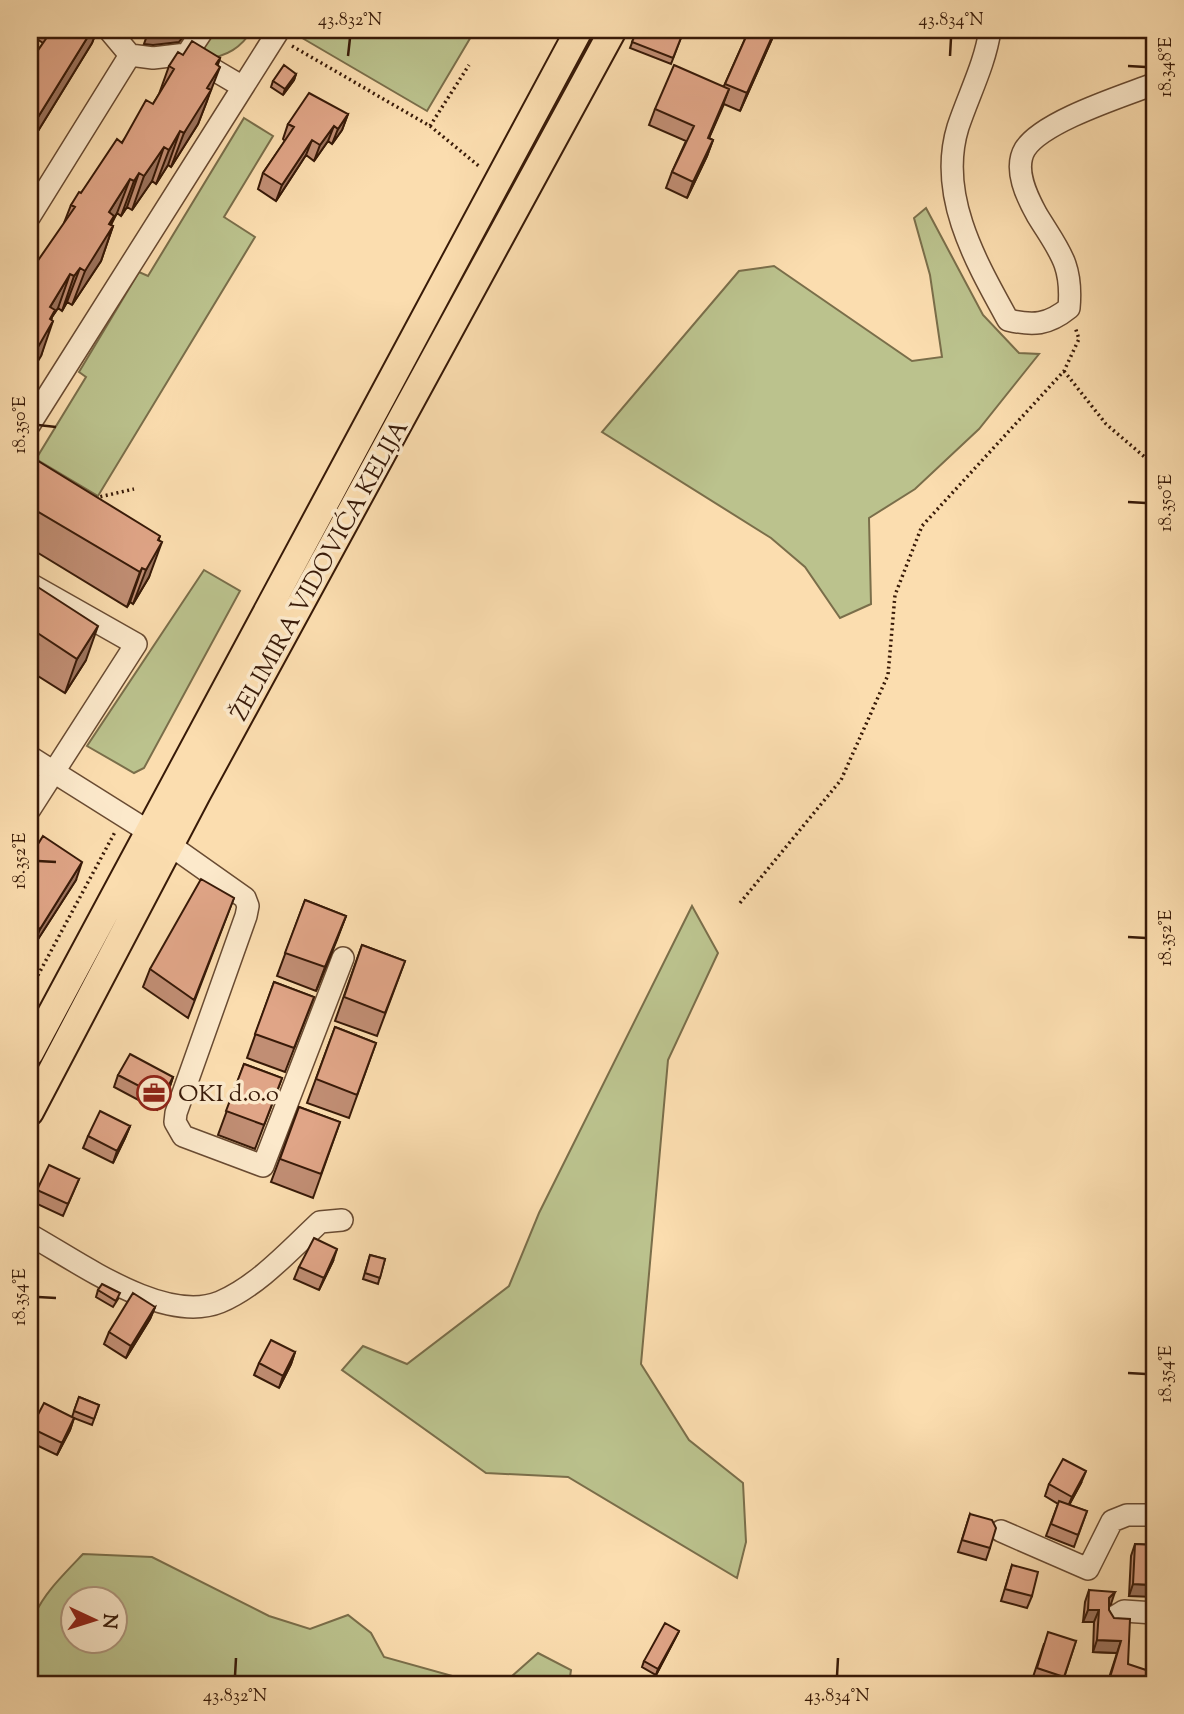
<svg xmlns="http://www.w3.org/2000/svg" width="1184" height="1714" viewBox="0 0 1184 1714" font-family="'Sorts Mill Goudy',serif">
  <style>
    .green { fill: #bbc28d; stroke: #7a6e4a; stroke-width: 2; fill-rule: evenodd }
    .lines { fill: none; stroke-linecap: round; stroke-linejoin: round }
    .minor-casing { stroke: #694b32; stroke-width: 24 }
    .major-casing { stroke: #381a08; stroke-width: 30 }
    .path { stroke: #381a08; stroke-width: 3.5; stroke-dasharray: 2 3.5; stroke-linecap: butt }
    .minor { stroke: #fce9cb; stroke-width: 21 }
    .major { stroke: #fbddaf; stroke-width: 26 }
    .wall { fill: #c18e74; stroke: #381a08; stroke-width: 2 }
    .shaded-wall { fill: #9d745e; stroke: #381a08; stroke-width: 2 }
    .building { fill: #e0a587; stroke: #381a08; stroke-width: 2 }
    .ticks { fill: none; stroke: #381a08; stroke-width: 2.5 }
    .labels { text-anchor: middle; stroke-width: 7; stroke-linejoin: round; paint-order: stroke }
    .street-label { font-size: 24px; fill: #381a08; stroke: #fce9cb }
    .poi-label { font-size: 24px; fill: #381a08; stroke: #fce9cb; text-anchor: start }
    .neatline { fill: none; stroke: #381a08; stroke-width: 2.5 }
    .ticks-label { font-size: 18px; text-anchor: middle; fill: #381a08 }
  </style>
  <rect width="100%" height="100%" fill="#fbddaf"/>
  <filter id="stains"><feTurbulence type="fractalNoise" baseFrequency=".00286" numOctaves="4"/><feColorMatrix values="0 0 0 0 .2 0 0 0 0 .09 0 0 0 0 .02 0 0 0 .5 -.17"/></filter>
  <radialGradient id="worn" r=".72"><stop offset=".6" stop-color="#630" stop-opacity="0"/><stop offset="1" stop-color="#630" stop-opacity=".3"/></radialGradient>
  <path class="green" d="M210 30H252C241 48 227 56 206 59L196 53Z
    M300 30H475L427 111 297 35Z
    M244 118 273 136 224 217 255 237 98 496 36 459 86 377 79 372 139 272 148 276Z
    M926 208 983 315 1019 353 1039 354 979 429 915 489 869 518 871 604 840 618 805 567 771 538 602 432 739 271 774 266 912 361 942 357 930 275 914 218Z
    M204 570 240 591 144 768 134 773 87 746Z
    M692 906 718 953 668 1060 641 1364 689 1440 743 1483 746 1542 737 1578 568 1477 486 1473 342 1370 363 1346 407 1364 509 1286 539 1213Z
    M83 1554 152 1557 269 1616 310 1629 348 1615 371 1633 384 1657 481 1684H38C15 1621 41 1598 83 1554ZM74 1598H116V1640H74Z
    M538 1653 571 1670 569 1684H503Z"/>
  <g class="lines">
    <g class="minor-casing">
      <path id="minor" d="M109 30 130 55 153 58 187 54 243 87 279 30
        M990 30C985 64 969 94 958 127 937 195 976 262 1008 320 1033 326 1048 325 1069 308 1073 264 1059 251 1037 215 1027 197 1013 169 1025 149 1043 121 1123 96 1154 84
        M187 54 203 30
        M30 216 130 55
        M30 424 243 87
        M30 584 136 644 30 809
        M30 757 170 845 245 898 248 906 246 916 176 1113 175 1122 183 1136 263 1166 343 958
        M30 1235C79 1262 164 1325 220 1302 258 1286 291 1249 320 1222L342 1220
        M1001 1531 1088 1569 1112 1521 1127 1515H1154
        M1116 1616 1124 1611 1154 1613"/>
    </g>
    <g class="major-casing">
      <path id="major" d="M30 1053 579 30
        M30 1112 197 794 613 30"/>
    </g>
    <path class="path" d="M292 46 430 126 469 65
      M430 126 480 167
      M1064 371 1106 424 1154 465
      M95 498 134 489
      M740 903 841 780 888 675 895 595 922 526 1064 371 1079 339 1075 327
      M30 990 115 832"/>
    <use href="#minor" class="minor"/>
    <use href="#major" class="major"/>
  </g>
  <path class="wall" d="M40 30H97L92 43 30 144V62L43 43 37 39Z
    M637 30H684L671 64 630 48Z
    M749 30H776L740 111 724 104 709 138 713 140 707 156 687 198 666 188 672 172 686 141 649 125 655 109 724 86Z
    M183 55 220 58 207 101 198 124 171 167 168 165 156 184 152 181 132 210 127 207 121 216 117 213 111 225 113 226 101 261 72 305 67 302 62 311 58 308 52 317 41 356 64 223 71 205 81 193 153 104 159 94 169 66Z
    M296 74 294 80 283 95 271 87 273 81Z
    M348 114 342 130 332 144 328 141 314 161 306 155 276 201 258 189 263 173 285 141 283 139 288 124Z
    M30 456 159 540 149 577 133 604 130 602 127 607 30 548Z
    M30 582 86 660 65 693 30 671Z
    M30 857 76 880 33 947 30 944Z
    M234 898 188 1018 143 987 150 969Z
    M305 900 346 916 316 991 277 976Z
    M362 945 405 961 377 1036 335 1021Z
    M274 982 314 997 285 1072 247 1058Z
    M335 1027 376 1043 349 1118 307 1103Z
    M244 1064 282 1078 255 1149 218 1135Z
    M118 1075 173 1077 169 1089 157 1110 114 1087Z
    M299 1107 340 1122 313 1198 271 1182Z
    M130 1126 125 1138 113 1163 83 1148 88 1136Z
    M79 1179 63 1216 33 1202 37 1190Z
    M370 1255 385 1259 378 1284 363 1279Z
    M333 1261 319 1290 294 1279 299 1267Z
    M98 1290 118 1299 113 1307 96 1297Z
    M155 1307 150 1319 126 1358 104 1344 109 1332Z
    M295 1352 291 1364 279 1388 254 1375 259 1363Z
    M79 1397 99 1405 92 1425 74 1418 70 1430 57 1455 30 1442V1433L31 1428 72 1417Z
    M1081 1483 1069 1505 1087 1511 1074 1547 1046 1536 1058 1504 1045 1496 1049 1484Z
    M970 1514 990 1548 986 1560 958 1552Z
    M1135 1544 1154 1545 1129 1596 1131 1556Z
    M1012 1565 1032 1596 1027 1608 1001 1601Z
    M1089 1590 1111 1604 1109 1606V1610L1128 1664 1145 1684H1107L1117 1653 1093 1652 1094 1622H1083L1085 1602Z
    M679 1631 656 1675 642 1667 644 1661Z
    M1076 1641 1062 1684H1046L1032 1680 1044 1644Z"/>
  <path class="shaded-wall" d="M92 30H97L92 43 30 144V130Z
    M149 30H189L179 42 153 45 144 44Z
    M775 30H776L740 111 747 93Z
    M220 58 211 81 220 67 198 124 171 167 184 133Z
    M296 74 294 80 283 95 285 89Z
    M729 89 723 105 702 154 708 138Z
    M348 114 342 130 332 144 338 129Z
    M334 126 328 141 314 161 320 145Z
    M180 131 168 165 156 184 169 150Z
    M312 140 306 155 276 201 282 185Z
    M713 140 707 156 687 198 693 182Z
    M164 147 152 181 132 210 144 176Z
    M139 173 127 207 121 216 134 181Z
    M130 179 117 213 112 221 107 236 113 226 101 261 72 305 85 271 109 212Z
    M80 268 67 302 62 311 74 276Z
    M70 274 58 308 52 317 47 332 53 321 41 356 30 374V361L50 307Z
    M160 536 151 560 162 542 149 577 133 604 146 570Z
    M142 568 130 602 127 607 140 572Z
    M98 626 86 660 65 693 77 659Z
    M82 862 76 880 33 947 40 929Z
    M346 916 337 940 316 991 325 967Z
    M173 1077 169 1089 157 1110 162 1098Z
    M130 1126 125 1138 113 1163 117 1151Z
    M337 1249 333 1261 319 1290 324 1278Z
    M155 1307 150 1319 126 1358 131 1346Z
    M295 1352 291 1364 279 1388 283 1376Z
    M74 1418 70 1430 57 1455 62 1443Z
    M1086 1471 1081 1483 1067 1509 1072 1497Z
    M1133 1584 1154 1585V1597L1129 1596Z
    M1115 1592 1111 1604 1104 1610 1109 1598Z
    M1088 1610H1099L1094 1622H1083Z
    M679 1631 676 1637 656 1675 658 1669Z
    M1097 1640 1121 1641 1117 1653 1093 1652Z"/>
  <path class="building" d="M52 30H92L30 130V62Z
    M637 30H684L673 58 632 42Z
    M749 30H775L747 93 725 84Z
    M192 41 220 58 216 64 220 67 207 88 211 90 184 133 180 131 169 150 164 147 144 176 139 173 134 181 130 179 109 212 114 216 109 224 113 226 85 271 80 268 74 276 70 274 50 307 55 310 50 319 53 321 30 361V272L75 207 71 205 79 192 81 193 117 139 122 143 146 100 153 104 174 69 169 66 178 52 183 55Z
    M284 65 296 74 285 89 273 81Z
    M674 65 729 89 708 138 713 140 693 182 672 172 694 126 655 109Z
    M309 93 348 114 338 129 334 126 320 145 312 140 282 185 263 173 294 127 288 124Z
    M30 456 160 536 158 540 162 542 146 570 142 568 140 572 30 507Z
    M30 582 98 626 77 659 30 628Z
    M43 836 82 862 40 929 30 922V857Z
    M201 879 234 898 194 1000 150 969Z
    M305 900 346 916 325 967 285 953Z
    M362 945 405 961 385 1013 344 997Z
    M274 982 314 997 294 1048 255 1034Z
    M335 1027 376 1043 357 1095 316 1079Z
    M130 1054 173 1077 162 1098 118 1075Z
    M244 1064 282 1078 264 1125 226 1111Z
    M299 1107 340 1122 321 1174 280 1159Z
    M100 1111 130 1126 117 1151 88 1136Z
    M49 1165 79 1179 68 1204 37 1190Z
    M314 1238 337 1249 324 1278 299 1267Z
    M370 1255 385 1259 380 1278 365 1273Z
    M102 1284 120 1293 116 1301 98 1290Z
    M133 1293 155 1307 131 1346 109 1332Z
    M271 1340 295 1352 283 1376 259 1363Z
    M79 1397 99 1405 94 1419 74 1411Z
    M44 1403 74 1418 62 1443 31 1428Z
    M1063 1459 1086 1471 1072 1497 1049 1484Z
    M1059 1501 1087 1511 1078 1535 1051 1524Z
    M970 1514 992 1520 996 1528 990 1548 962 1540Z
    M1135 1544 1154 1545V1585L1133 1584Z
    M1012 1565 1038 1572 1032 1596 1005 1589Z
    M1089 1590 1115 1592 1109 1598V1610L1114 1618 1130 1619 1128 1664 1149 1671 1145 1684H1108L1121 1641 1097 1640 1099 1610H1088Z
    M665 1623 679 1631 658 1669 644 1661Z
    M1048 1632 1076 1641 1064 1677 1037 1668Z"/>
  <path class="ticks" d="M348 56 350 38M950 56 951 38M1128 66 1146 67M38 425 56 427M1128 502 1146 503M38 861 56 862M1128 937 1146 938M38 1297 56 1298M1128 1373 1146 1374M235 1676 236 1658M837 1676 838 1658"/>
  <defs>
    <g id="office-ring" transform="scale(1.75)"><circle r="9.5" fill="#fce9cb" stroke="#8f2418" stroke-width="1.5"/><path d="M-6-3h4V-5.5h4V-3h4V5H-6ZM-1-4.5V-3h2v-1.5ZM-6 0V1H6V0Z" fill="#8f2418"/></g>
  </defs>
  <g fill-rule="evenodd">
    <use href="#office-ring" x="154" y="1093"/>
  </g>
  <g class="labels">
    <g class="street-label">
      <text transform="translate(319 570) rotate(-61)" y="8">ŽELIMIRA VIDOVIĆA KELIJA</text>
    </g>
    <g class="poi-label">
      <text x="178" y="1101">OKI d.o.o</text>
    </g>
  </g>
  <rect width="1184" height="1714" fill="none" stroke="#fbddaf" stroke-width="77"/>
  <g transform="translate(94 1620) rotate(94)"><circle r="33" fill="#fce9cb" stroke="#ae967d" stroke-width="2"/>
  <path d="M0-5L12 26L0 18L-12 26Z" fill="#8f2418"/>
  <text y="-10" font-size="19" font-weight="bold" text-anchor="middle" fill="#381a08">N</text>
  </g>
  <rect x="38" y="38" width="1108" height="1638" class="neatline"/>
  <g class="ticks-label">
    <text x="350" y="25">43.832°N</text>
    <text x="951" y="25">43.834°N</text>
    <text transform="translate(1165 67) rotate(-90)" y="6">18.348°E</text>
    <text transform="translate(19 425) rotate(-90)" y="6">18.350°E</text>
    <text transform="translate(1165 503) rotate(-90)" y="6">18.350°E</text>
    <text transform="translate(19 861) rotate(-90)" y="6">18.352°E</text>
    <text transform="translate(1165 938) rotate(-90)" y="6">18.352°E</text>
    <text transform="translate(19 1297) rotate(-90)" y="6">18.354°E</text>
    <text transform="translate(1165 1374) rotate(-90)" y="6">18.354°E</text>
    <text x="235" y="1701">43.832°N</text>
    <text x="837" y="1701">43.834°N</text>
  </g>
  <rect width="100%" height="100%" filter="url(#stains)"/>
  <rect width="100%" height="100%" fill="url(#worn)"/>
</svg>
